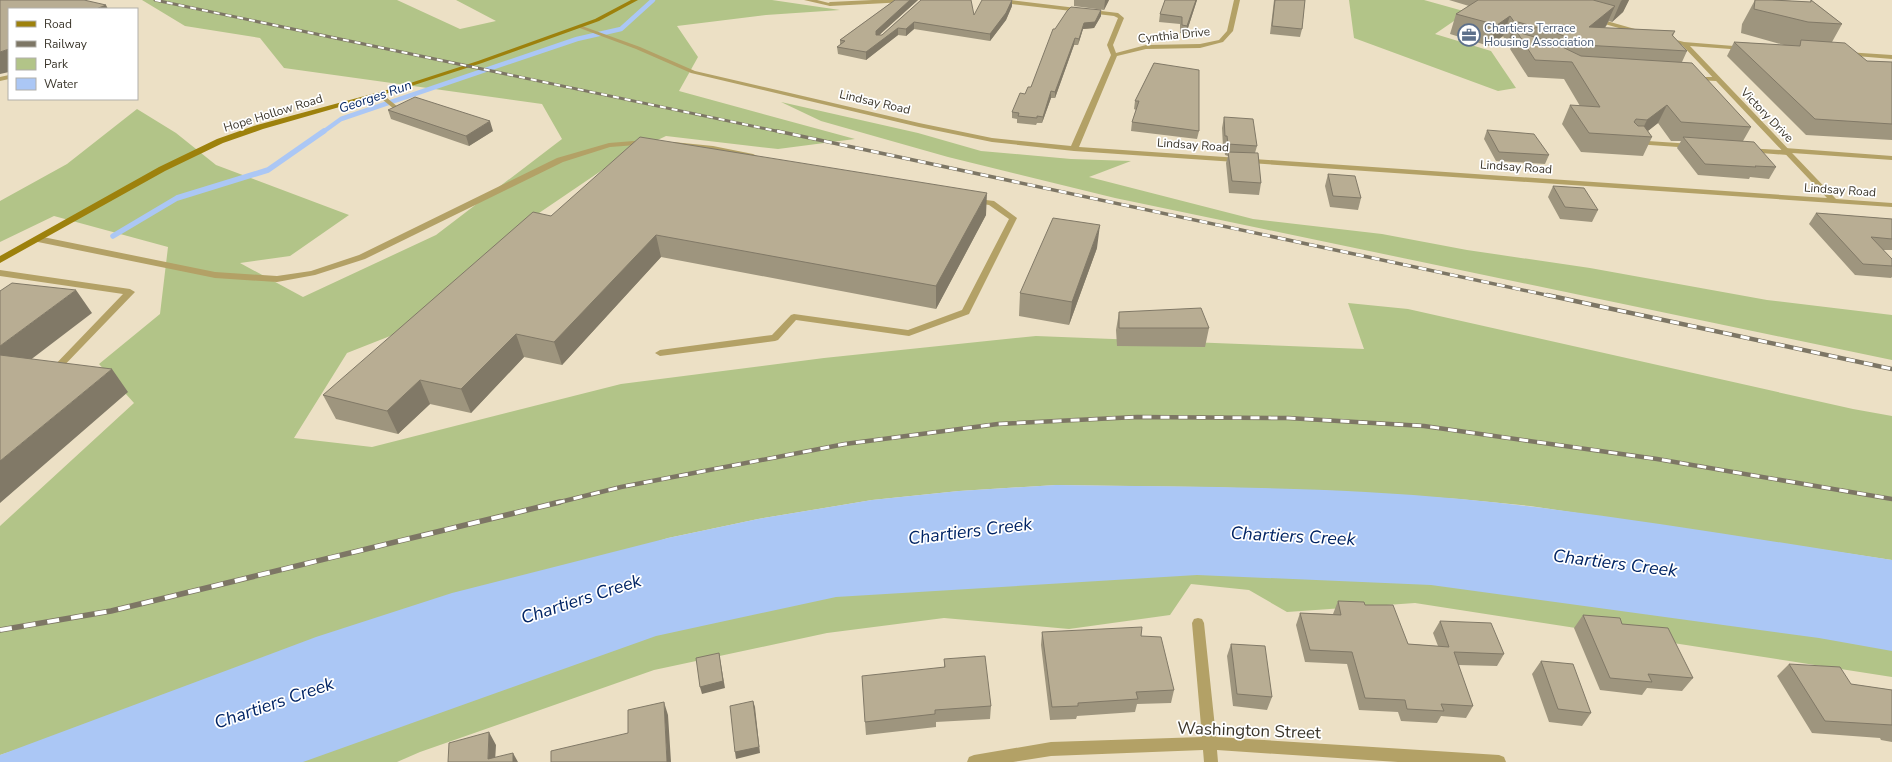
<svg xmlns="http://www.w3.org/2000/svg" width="1892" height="762" viewBox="0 0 1892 762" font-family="'Nunito Sans',sans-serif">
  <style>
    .green { fill: #b2c488 }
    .water { fill: #abc7f5 }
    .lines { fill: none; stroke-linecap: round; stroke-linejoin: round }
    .stream-far1 { stroke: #abc7f5; stroke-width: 4.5 }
    .stream { stroke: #abc7f5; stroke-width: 5.5 }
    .lane { fill: #b3a166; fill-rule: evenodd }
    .street { fill: #b3a166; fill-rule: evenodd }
    .secondary { fill: #9d810c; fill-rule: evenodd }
    .rail-far3-casing { stroke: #7d7665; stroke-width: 3 }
    .rail-far2-casing { stroke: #7d7665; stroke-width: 3.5 }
    .rail-far1-casing { stroke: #7d7665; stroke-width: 4.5 }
    .rail-casing { stroke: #7d7665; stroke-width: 5.5 }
    .rail-far3 { stroke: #fff; stroke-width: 2; stroke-dasharray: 6; stroke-linecap: butt }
    .rail-far2 { stroke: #fff; stroke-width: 2.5; stroke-dasharray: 8; stroke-linecap: butt }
    .rail-far1 { stroke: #fff; stroke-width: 3; stroke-dasharray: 9; stroke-linecap: butt }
    .rail { stroke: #fff; stroke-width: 4; stroke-dasharray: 12; stroke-linecap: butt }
    .wall { fill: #9e957e }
    .shaded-wall { fill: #817967 }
    .building { fill: #b8ad93; stroke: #817967 }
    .labels { text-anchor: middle; stroke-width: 3.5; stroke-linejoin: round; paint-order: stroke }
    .far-service-label { font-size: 12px; fill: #4e5e75; stroke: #fff; text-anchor: start }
    .far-street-label { font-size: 12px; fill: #3b362b; stroke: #fff }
    .far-water-label { font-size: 13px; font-style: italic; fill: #012464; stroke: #fff }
    .near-street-label { font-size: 17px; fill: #3b362b; stroke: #fff }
    .near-water-label { font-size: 18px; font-style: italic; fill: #012464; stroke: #fff }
  </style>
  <rect width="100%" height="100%" fill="#ece0c5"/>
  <path class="green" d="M142 0H397L460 29 496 21 456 0H772L840 10 766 15 677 26 698 57 679 91 855 139 778 149 666 136 620 158 539 213 413 327 347 353 294 438 372 447 621 384 824 358 1036 336 1364 349 1348 303 1408 309 1853 409 1892 416V560L1530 506 1459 499 1336 491 1203 487 1056 485 959 491 872 500 758 519 668 538 0 755V526L134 403 99 364 160 314 168 247 54 216 0 242V201L67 164 137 109 176 133 216 165 349 215 290 256 240 263 303 297 436 235 562 139 542 104 284 68 260 38 185 26Z
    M1349 0H1424L1467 12 1435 34 1491 51 1516 88 1498 91 1354 38Z
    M781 102 918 133 981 151 1071 159 1131 161 1089 177 1253 219 1382 234 1467 250 1590 268 1767 300 1892 315V360L1115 198 948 157 821 121Z
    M1278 558 1892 643V677L1415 603 1287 612 1249 590 1191 584 1170 615 1069 629 944 618 827 633 654 670 420 752 397 762H244L680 612 986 569Z"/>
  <path class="water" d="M1056 485C1191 487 1327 486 1461 499 1605 513 1749 538 1892 560V651L1819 638 1431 585 1197 575 836 597 656 636 303 762H0V755L316 637 452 593 668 538 758 519 872 500 959 491Z"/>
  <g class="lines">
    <path class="stream-far1" d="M323 132 341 119 577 39 621 29 653 0"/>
    <path class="stream" d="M113 236 177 198 268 170 324 131"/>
    <path class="lane" d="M804 0H817L833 4 830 6Z
      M1691 77H1717L1720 79 1717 81 1693 80 1690 78Z
      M377 93H381L398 107V109H394L377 95Z
      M646 140 650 142 649 144 610 147 563 162 365 259 315 275 277 282 215 278 38 242 34 239 38 236 215 272 277 276 311 271 359 255 557 158 609 143Z
      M1633 140 1692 144 1696 146 1692 148 1636 144H1633Z
      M673 142 713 146 753 154 757 156 753 158 713 150 676 146H673Z
      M1745 148 1781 150 1785 148 1892 156V160L1792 153 1788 155 1748 152H1745Z
      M970 198 994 201 1017 218 969 314 909 336 796 320 778 340 775 341 660 356 655 353 660 350 772 335 791 315 794 314 908 330 962 310 1009 219 989 205 970 202Z
      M0 270 130 289 135 292 56 374H50L48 372 50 370 123 294 0 276Z"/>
    <path class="street" d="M873 0H909L906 2 830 6 827 4 830 2Z
      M992 0H1010L1118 13 1124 18 1113 45 1116 53 1146 45 1200 44 1219 40 1227 31 1234 0H1240L1233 31 1223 42 1200 48 1146 49 1117 56 1079 147 1827 198 1682 45 1663 40 1662 39 1665 37 1684 42 1746 47V49L1744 50 1690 46 1836 199 1892 203V207L1074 151 992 142 919 127 691 73 636 49 577 27 582 26 640 47 695 71 919 123 992 138 1071 146 1111 55 1107 45 1118 18 1114 16 995 2Z
      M1596 18 1642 31 1643 32 1640 34 1594 21V19Z
      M1846 52 1892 55V59L1844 55V53Z
      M9 75V79L0 81V77Z
      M1198 618 1202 619 1204 623 1216 737 1499 755 1504 757 1506 762H1398L1217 750 1218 762H1204L1203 750 1051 756 1013 762H967L969 757 974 755 1051 742 1202 737 1192 623 1194 619Z"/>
    <path class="secondary" d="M631 0H638L599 21 482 63 402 89 263 129 223 143 165 171 0 263V256L159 167 217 139 257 125 398 87 478 61 595 19Z"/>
    <g class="rail-far3-casing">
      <path id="rail-far3" d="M155 0 781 132"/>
    </g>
    <g class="rail-far2-casing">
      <path id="rail-far2" d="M777 131 1551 296"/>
    </g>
    <g class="rail-far1-casing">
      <path id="rail-far1" d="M1547 295 1892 369
        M556 503 621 487 845 444 998 424 1137 417 1288 418 1424 426 1657 459 1892 499"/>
    </g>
    <g class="rail-casing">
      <path id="rail" d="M0 630 111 611 560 502"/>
    </g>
    <use href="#rail-far3" class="rail-far3"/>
    <use href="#rail-far2" class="rail-far2"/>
    <use href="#rail-far1" class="rail-far1"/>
    <use href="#rail" class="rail"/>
  </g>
  <path class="wall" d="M895 0H918L879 35H882L921 0 974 15 1012 6 1006 20 990 41 914 29 906 36 898 35 866 60 838 54 837 47 840 45V40Z
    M1074 0H1109L1104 10 1074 6Z
    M1165 0H1197L1186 34 1180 33V24L1159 22 1160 14Z
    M1274 0H1305L1302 29 1300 37 1270 34Z
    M1449 0H1629L1623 12 1612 22 1609 21 1606 26 1605 28 1675 31 1673 36 1687 51 1682 62 1751 127 1743 141 1776 167 1769 179 1750 177 1749 179 1698 175 1677 148 1681 141H1671L1658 123 1648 131 1652 137 1643 156 1581 152 1562 124 1570 105 1580 106 1564 79 1528 77 1510 49 1513 43H1510L1507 44 1503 36 1489 46 1450 34 1456 14 1469 6Z
    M1755 0H1772L1810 2 1811 0 1842 24 1832 42 1867 61 1892 62V140L1806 135 1727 56 1734 42 1784 45 1741 33 1742 24Z
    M1101 10V16L1094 28 1083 29 1078 45H1074L1055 98H1051L1042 123H1037L1036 125 1017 123V119L1012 118V112L1025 94 1031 87 1055 29Z
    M1154 63 1199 131 1197 139 1131 131 1132 122 1136 110 1134 109 1135 101Z
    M388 110 493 131 469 146 391 119Z
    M1224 117 1257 146 1255 153 1261 183 1259 195 1229 193 1226 163 1228 156 1225 155 1224 147H1223L1222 128Z
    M1487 130 1549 155 1545 164 1496 161 1484 139Z
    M1328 174 1361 198 1358 210 1330 207 1325 186Z
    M1553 186 1598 210 1592 222 1560 219 1548 197Z
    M1816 213 1892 219V250H1883L1892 259V277L1891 278 1855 275 1809 224Z
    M986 215 936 309 661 257 562 365 524 357 471 413 430 404 398 434 336 419 323 395 551 216Z
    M1097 248 1069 325 1019 316 1020 293Z
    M1119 312 1209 328 1205 347 1117 346 1116 330Z
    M1338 601 1365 605 1408 644 1438 646 1433 633 1440 621 1504 654 1497 666 1458 665 1473 706 1466 718 1441 716 1437 723 1401 721 1398 712 1359 710 1347 664 1305 662 1296 625 1300 613 1333 614Z
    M1583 615 1622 624 1693 678 1682 691 1647 688 1642 695 1600 690 1574 628Z
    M1042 632 1141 636 1174 690 1171 703 1137 704 1135 712 1077 716 1076 719 1050 720 1041 645Z
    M1231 644 1272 697 1267 710 1233 706 1227 656Z
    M944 659 991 706 990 719 936 722V727L866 735 865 722 944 667Z
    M1541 661 1591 713 1582 726 1549 722 1532 674Z
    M1789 664 1851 684 1892 690V742L1881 740 1880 738 1812 733 1777 676Z"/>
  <path class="shaded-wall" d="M910 0H918L876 38V31Z
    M1012 0V6L1006 20 990 41V34Z
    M1105 0H1109L1104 10Z
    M1196 0H1197L1186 34 1187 26Z
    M1622 0H1629L1623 12 1612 22 1621 1Z
    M106 5 108 9H96Z
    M1615 6 1606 26 1584 45 1589 27Z
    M1101 10V16L1094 28 1083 29 1078 45 1079 39 1084 23Z
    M1510 16 1503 36 1489 46 1497 25Z
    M914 22V29L906 36V29Z
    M1518 22 1510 43 1507 44 1515 23Z
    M898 28V35L866 60V52Z
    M1075 38 1074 45 1055 98V92Z
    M9 49V72L0 74V52Z
    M1051 91V98L1042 123 1043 117Z
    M1667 105 1658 123 1640 137 1639 136 1647 120Z
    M490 121 493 131 469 146 466 136Z
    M987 193 986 215 936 309V286Z
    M1100 225 1097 248 1069 325 1072 302Z
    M656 235 661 257 562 365 554 342Z
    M76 290 92 313 8 377 0 368V346Z
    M516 334 524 357 471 413 461 389Z
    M112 369 128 392 0 503V461Z
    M420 380 430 404 398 434 387 411Z
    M719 653 725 688 702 694 700 687Z
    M753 701 755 707 760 753 736 759 735 752Z
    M664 702 668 715 671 762H667Z
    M489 732 496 745 495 762 488 759Z
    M513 753 518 762H513Z"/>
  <path class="building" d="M0 0H84L106 5 96 9H9V49L0 52Z
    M895 0H910L876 31V35H882L921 0H971L974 15 982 0H1012L1006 13 990 34 914 22 906 29 898 28 866 52 837 47 845 41 840 40Z
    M1165 0H1196L1187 26 1182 25V17L1160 14Z
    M1275 0H1305L1302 29 1272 26Z
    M1478 0H1593L1615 6 1589 27 1675 31 1672 35 1687 51 1584 45 1559 34 1518 22 1515 23 1510 16 1497 25 1456 14Z
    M1755 0H1772L1811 2V0L1842 24 1808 22 1754 9Z
    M1071 7 1101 10 1095 22 1084 23 1079 39 1075 38 1055 92 1051 91 1043 117 1037 116V118L1018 116 1019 113 1012 112 1020 93 1025 94 1028 87H1031L1053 29H1055L1067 11Z
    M1517 32 1552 42 1581 56 1692 63 1751 127 1681 122 1667 105 1647 120 1636 119 1634 122 1638 126H1644L1652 137 1589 133 1570 105 1600 107 1572 62 1535 60Z
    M1801 40 1845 43 1867 61 1892 62V124L1815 119 1734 42 1800 46Z
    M1154 63 1199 70V131L1132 122 1139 101H1135Z
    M415 97 490 121 466 136 388 110Z
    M1224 117 1253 119 1257 146 1228 144 1227 136H1225Z
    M1487 130 1534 134 1549 155 1499 152Z
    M640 137 987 193 936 286 656 235 554 342 516 334 461 389 420 380 387 411 323 395 533 212 551 216Z
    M1683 137 1754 142 1776 167 1755 166 1756 167 1705 164Z
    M1228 152 1258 153 1261 183 1232 181Z
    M1328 174 1355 176 1361 198 1333 196Z
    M1553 186 1584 188 1598 210 1565 207Z
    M1816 213 1892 219V239L1871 237 1892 259V266L1863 264Z
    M1053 218 1100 225 1072 302 1020 293Z
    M12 283 76 290 0 346V291Z
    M1201 308 1209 328H1119V312Z
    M0 355 112 369 0 461Z
    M1338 601 1364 602 1365 605H1393L1408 644 1449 647 1440 621 1491 623 1504 654 1454 652 1473 706 1441 704 1444 711 1407 709 1405 700 1365 698 1352 652 1310 650 1300 613 1341 615Z
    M1583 615 1620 618 1622 624 1668 628 1693 678 1648 674 1652 682 1610 678Z
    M1142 627 1141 636 1161 637 1174 690 1136 692 1138 699 1078 703V706L1052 707 1042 632Z
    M1231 644 1265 646 1272 697 1237 694Z
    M719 653 723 681 700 687 696 658Z
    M985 656 991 706 935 710V714L865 722 862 676 945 667 944 659Z
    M1541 661 1573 664 1591 713 1558 709Z
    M1789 664 1840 667 1851 684 1892 690V725L1825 721Z
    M753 701 759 747 735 752 730 706Z
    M664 702 667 762H551V751L628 733V710Z
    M489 732 488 759 513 753V762H448L449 743Z"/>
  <defs>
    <g id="office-ring" transform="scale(1.15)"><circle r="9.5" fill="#fff" stroke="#5c6f8a" stroke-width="1.5"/><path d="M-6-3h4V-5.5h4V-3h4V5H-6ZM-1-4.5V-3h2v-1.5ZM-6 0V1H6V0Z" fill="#5c6f8a"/></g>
  </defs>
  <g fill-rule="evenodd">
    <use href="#office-ring" x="1469" y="35"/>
  </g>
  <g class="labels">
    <g class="far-service-label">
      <text x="1484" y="32">Chartiers Terrace<tspan x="1484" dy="14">Housing Association</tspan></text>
    </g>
    <g class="far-street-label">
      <text transform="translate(1174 35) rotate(-6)" y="4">Cynthia Drive</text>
      <text transform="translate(875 102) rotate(13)" y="4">Lindsay Road</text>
      <text transform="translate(273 113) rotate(-17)" y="4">Hope Hollow Road</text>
      <text transform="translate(1767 115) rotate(46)" y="4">Victory Drive</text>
      <text transform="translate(1193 145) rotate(4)" y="4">Lindsay Road</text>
      <text transform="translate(1516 167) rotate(4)" y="4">Lindsay Road</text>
      <text transform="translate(1840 190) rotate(4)" y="4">Lindsay Road</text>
    </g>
    <g class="far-water-label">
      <text transform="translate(375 96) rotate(-19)" y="5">Georges Run</text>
    </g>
    <g class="near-street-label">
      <text transform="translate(1249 730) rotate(2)" y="6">Washington Street</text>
    </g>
    <g class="near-water-label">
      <text transform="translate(970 531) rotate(-7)" y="6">Chartiers Creek</text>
      <text transform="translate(1293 536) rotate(3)" y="6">Chartiers Creek</text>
      <text transform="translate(1615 563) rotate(7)" y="6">Chartiers Creek</text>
      <text transform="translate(581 599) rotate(-18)" y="6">Chartiers Creek</text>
      <text transform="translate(274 703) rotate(-19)" y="6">Chartiers Creek</text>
    </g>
  </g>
  <rect x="8" y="8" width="130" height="92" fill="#ffffff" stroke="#b1afaa"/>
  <rect x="16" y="21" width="20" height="6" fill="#9d810c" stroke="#b1afaa"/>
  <text x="44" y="28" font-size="12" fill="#3b362b">Road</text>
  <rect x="16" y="41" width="20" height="6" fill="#7d7665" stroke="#b1afaa"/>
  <text x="44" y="48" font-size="12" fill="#3b362b">Railway</text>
  <rect x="16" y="58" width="20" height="12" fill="#b2c488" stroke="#b1afaa"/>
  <text x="44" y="68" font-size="12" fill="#3b362b">Park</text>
  <rect x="16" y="78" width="20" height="12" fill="#abc7f5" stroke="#b1afaa"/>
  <text x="44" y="88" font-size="12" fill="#3b362b">Water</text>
</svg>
